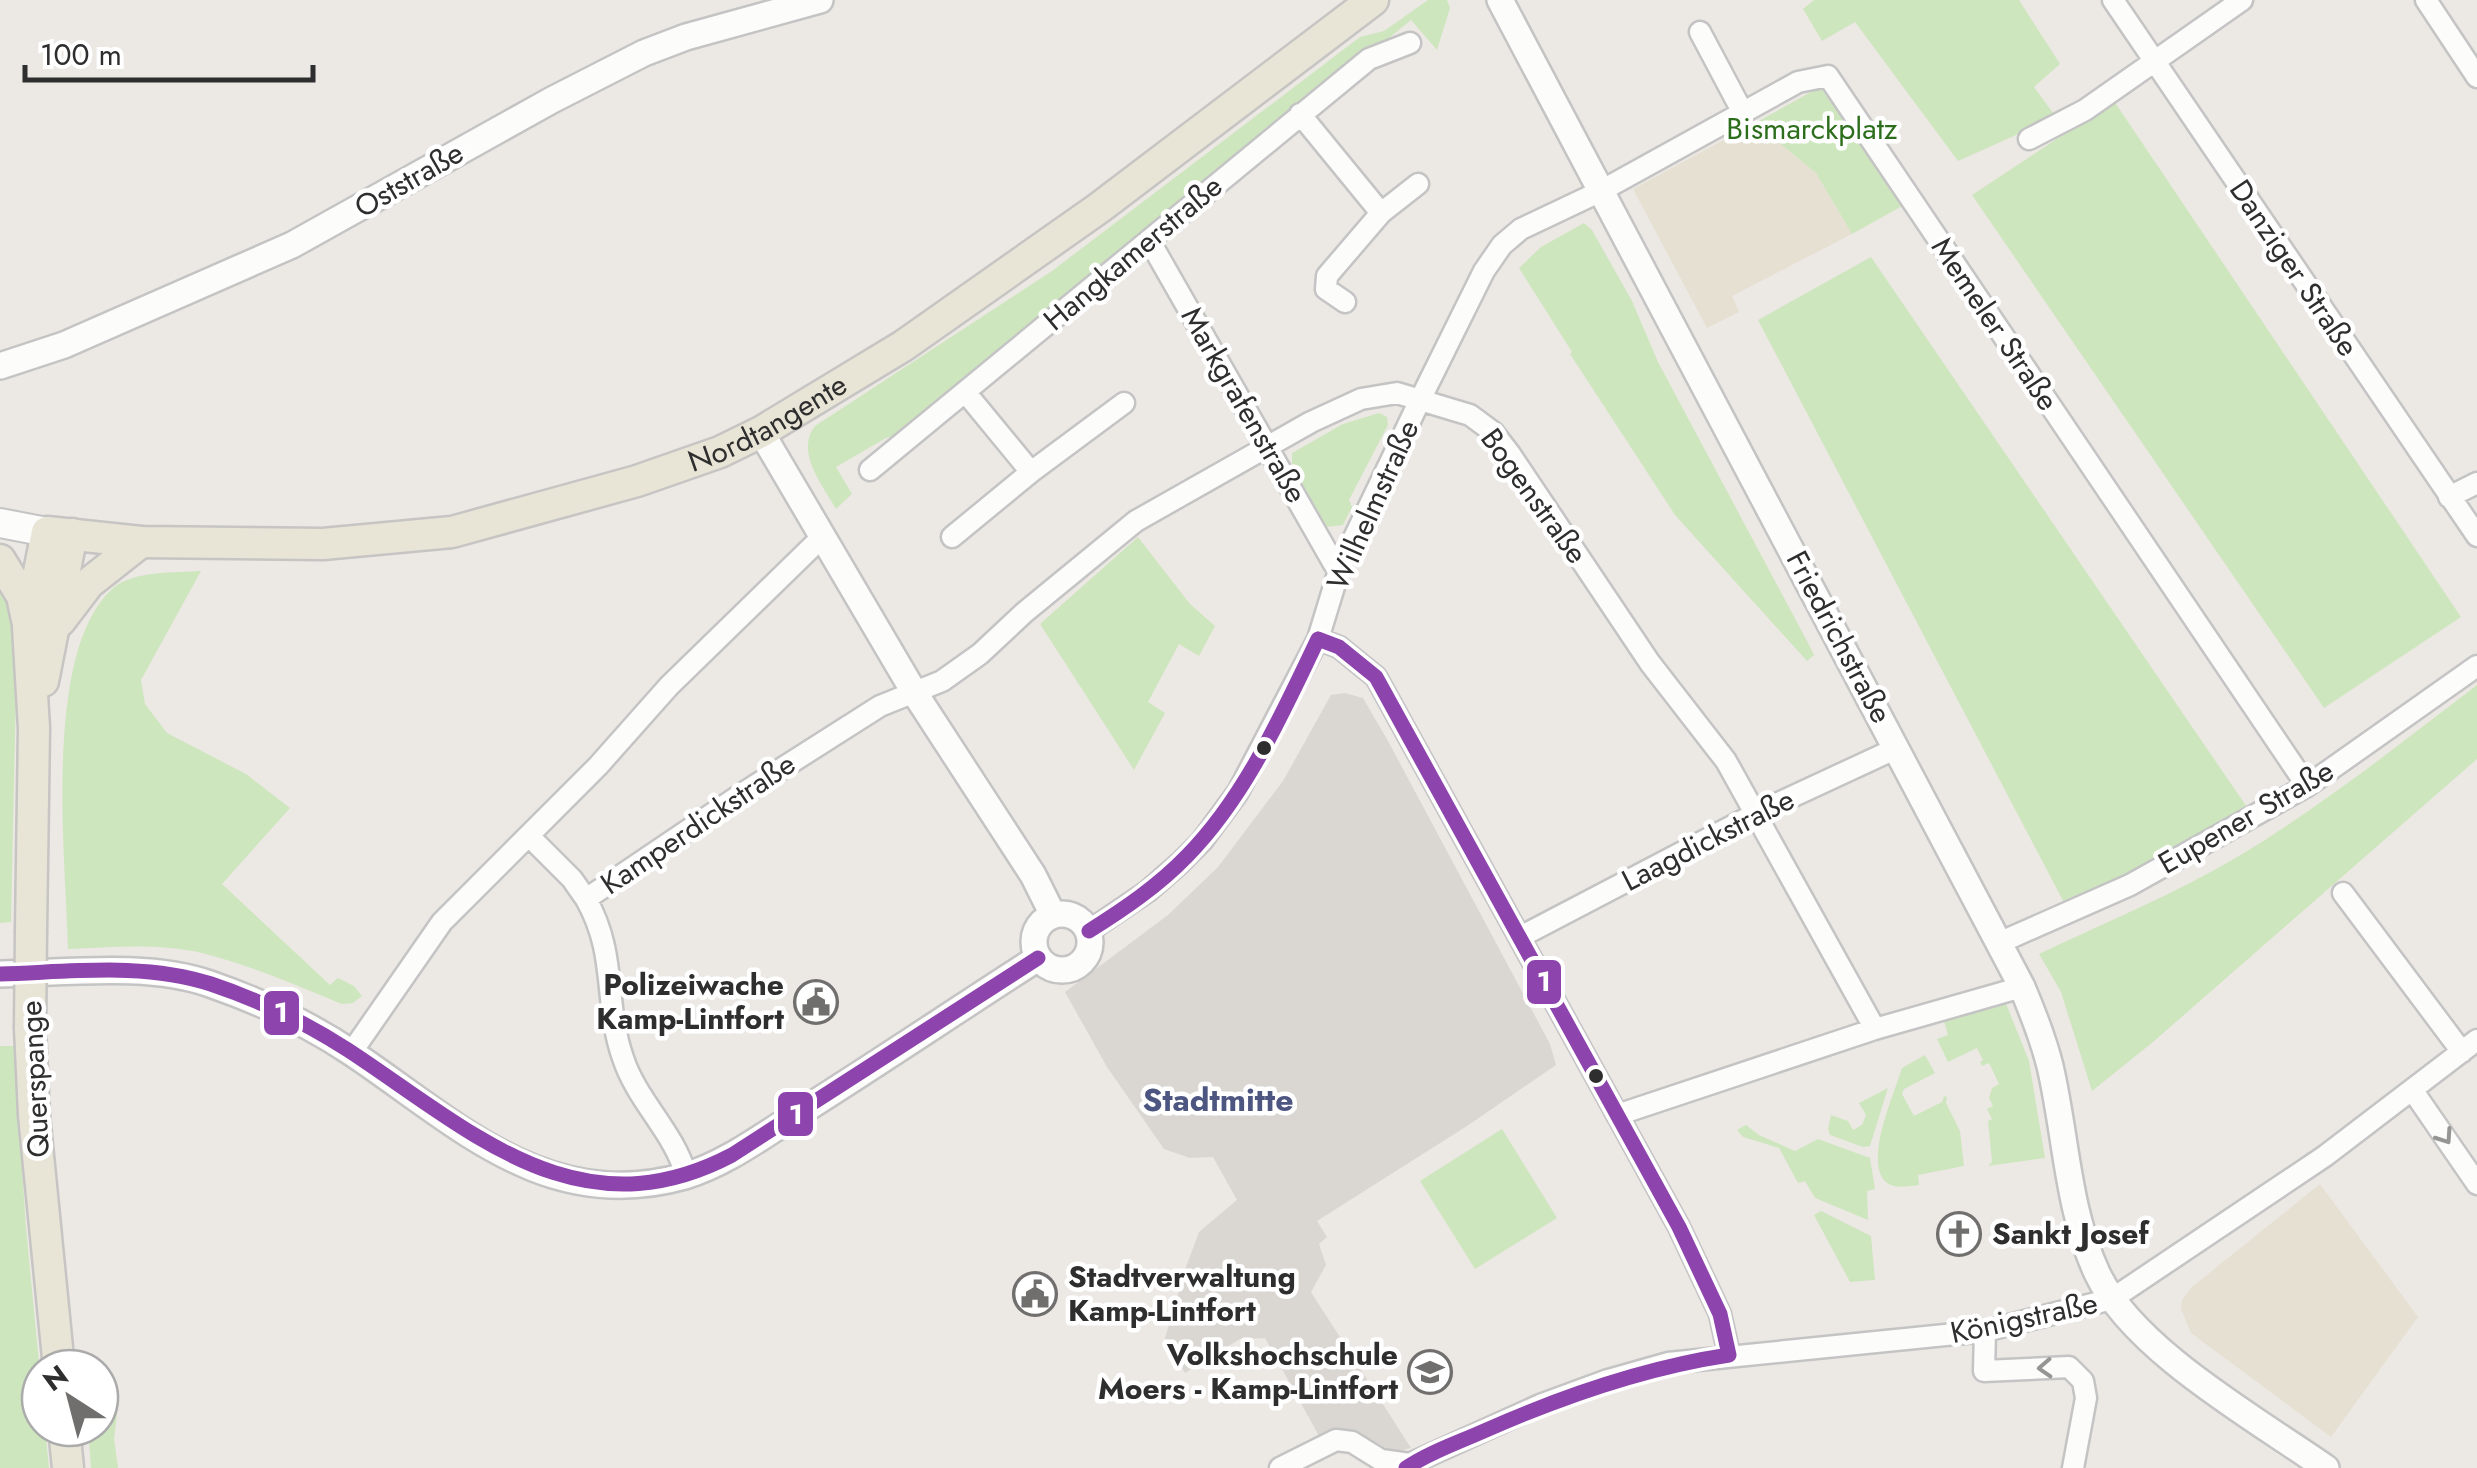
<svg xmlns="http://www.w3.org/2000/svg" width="2477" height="1468" viewBox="0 0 2477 1468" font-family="Jost,sans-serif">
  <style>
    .education { fill: #e6e0d3 }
    .green { fill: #cee6be }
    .plaza { fill: #dad6d2 }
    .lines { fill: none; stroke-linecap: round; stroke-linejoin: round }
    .minor-casing { stroke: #c5c4c5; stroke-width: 25 }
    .tertiary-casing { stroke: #c5c4c5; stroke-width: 30 }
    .secondary-casing { stroke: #c5c4c5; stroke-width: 32 }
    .primary-casing { stroke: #c6c5c4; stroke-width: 35 }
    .minor { stroke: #fcfcfb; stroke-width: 20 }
    .tertiary { stroke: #fcfcfb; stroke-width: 25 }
    .secondary { stroke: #fcfcfb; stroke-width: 28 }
    .primary { stroke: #e8e4d6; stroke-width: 30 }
    .primary-bridge-casing { stroke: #c6c5c4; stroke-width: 35; stroke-linecap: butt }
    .primary-bridge { stroke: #e8e4d6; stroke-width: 30 }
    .bus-1-casing { stroke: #fff; stroke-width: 22 }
    .bus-1 { stroke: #8e44ad; stroke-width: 15 }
    .oneway { stroke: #959594 }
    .bus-dot { fill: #2e2e2e; stroke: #fff; stroke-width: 4 }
    .labels { text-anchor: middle; stroke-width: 9; stroke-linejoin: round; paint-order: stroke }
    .park-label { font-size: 30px; fill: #2c6e1b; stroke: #fff }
    .street-label { font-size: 30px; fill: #2e2e2e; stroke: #fff }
    .poi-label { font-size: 30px; font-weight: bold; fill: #2e2e2e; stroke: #fff; text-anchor: end }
    .neighbourhood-label { font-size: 32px; font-weight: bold; fill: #4d5680; stroke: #fff }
    .line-badge { stroke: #fff; stroke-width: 4 }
    .badge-label { font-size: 28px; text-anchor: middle; font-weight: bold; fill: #fff }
  </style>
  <rect width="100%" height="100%" fill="#ece8e4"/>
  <path class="education" d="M1755 123 1816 173 1852 234 1732 296 1739 312 1707 328 1633 189Z
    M2320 1184 2418 1317 2331 1437 2191 1333 2181 1309 2182 1300 2193 1286Z"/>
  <path class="green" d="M1428 0H1447L1450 8 1437 50 1411 20 911 431 886 438 836 467 852 494 836 509C822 484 795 452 815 426L1052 271 1360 37 1384 31Z
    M1814 0H2019L2060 64 2034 87 2056 117 1958 161 1855 22 1822 41 1803 9Z
    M1820 87 1904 205 1852 234 1816 173 1755 123Z
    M2114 101 2461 617 2324 708 1972 195Z
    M1584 223 1592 230 1632 301 1658 362 1807 641 1814 655 1807 661 1675 515 1570 354 1572 352 1519 268 1541 247Z
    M1871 257 2253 816 2069 912 1758 320Z
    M1379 413 1387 417 1388 425 1349 500 1352 507 1343 525 1326 527 1292 464V453L1343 424Z
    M1138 537 1190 604 1215 626 1199 656 1179 644 1148 702 1165 713 1134 770 1040 624Z
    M201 571 141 680 145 704 167 733 246 774 290 808 222 884 330 985 338 978 354 986 362 996 353 1003 342 1004C296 985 250 965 202 953 160 943 111 947 68 949 66 860 42 653 112 589 133 570 175 573 201 571Z
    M0 576 9 586 17 644 11 922 0 923Z
    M2477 685V759L2153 1042 2092 1091 2061 992 2039 954C2106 922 2175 894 2239 856 2323 805 2400 744 2477 685Z
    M2005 1001 2029 1061 2045 1158 1988 1166 1992 1162 1988 1121 1992 1119 1987 1109 1993 1106 1989 1098 1992 1088 1999 1084 1989 1063 1982 1066 1980 1062 1983 1060 1977 1048 1948 1062 1937 1039 1948 1035 1944 1021Z
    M0 1046H14L26 1228 40 1373V1428H45L49 1468H0Z
    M1925 1055 1935 1073 1904 1089 1902 1094 1914 1116 1942 1102 1944 1096 1947 1097 1946 1103 1960 1131 1964 1166 1918 1175 1919 1185C1909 1186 1895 1189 1887 1183 1862 1164 1895 1092 1902 1068Z
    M1888 1088 1870 1146 1863 1147 1830 1135 1828 1129 1831 1115 1848 1121 1853 1130 1862 1125 1866 1115 1859 1103Z
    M1746 1125 1759 1135 1795 1151 1818 1139 1870 1158 1875 1189 1867 1191 1868 1220 1815 1198 1805 1181 1798 1183 1779 1148 1743 1137 1737 1130Z
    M1502 1129 1557 1218 1475 1269 1420 1181Z
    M1821 1211 1871 1236 1875 1280 1850 1282 1814 1215Z
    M100 1404 108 1405 117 1414 114 1439 118 1468H91L88 1428H100Z"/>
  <path class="plaza" d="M1345 693 1363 698 1388 741 1550 1044 1556 1065 1467 1126 1317 1221 1327 1237 1319 1244 1326 1265 1311 1292 1411 1448 1391 1453 1358 1433 1343 1429 1319 1436 1265 1338 1240 1339 1185 1373 1165 1338 1186 1267 1199 1232 1237 1200 1213 1157 1190 1158 1164 1149 1107 1067 1065 992 1168 915 1218 867 1283 781 1331 695Z"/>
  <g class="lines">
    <g class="minor-casing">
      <path id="minor" d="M2113 0 2477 536
        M2426 0 2477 77
        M1700 32 1743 113
        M1300 114 1381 213
        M2029 139 2085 110 2242 0
        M1149 240 1334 564 1340 567
        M1345 302 1326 289 1327 276 1381 213 1418 184
        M966 393 1031 472
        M870 470 1369 59 1410 43
        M2449 497 2477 483
        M952 537 1031 472 1124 403
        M1318 639 1339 647 1376 677 1679 1227 1720 1314 1729 1355
        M530 837 572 879 586 899
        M2343 893 2462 1052
        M1089 931 1148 891 1180 863 1202 841 1238 792 1318 639 1340 567 1421 398 1484 271 1502 245 1521 229 1599 192 1798 82 1828 76 2307 786
        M1522 936 1757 813 1897 748
        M2001 942 2130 885 2307 786 2477 666
        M351 1053 442 922 598 766 669 686 821 538
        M2413 1091 2477 1184
        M1617 1115 1875 1029 2022 987
        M686 1175C674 1132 637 1101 623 1058 603 1001 618 956 586 899L737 797 880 706 942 681 980 654 1025 612 1136 521 1311 422 1361 399 1397 393 1470 415 1493 432 1510 454 1650 663 1726 761 1875 1029
        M1985 1331 1984 1371 2069 1367 2083 1381 2086 1398 2073 1468
        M1280 1468 1336 1440 1352 1442 1381 1460 1410 1464 1540 1405 1608 1380 1668 1363 1985 1331 2112 1299 2325 1156 2477 1040"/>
    </g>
    <g class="tertiary-casing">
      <path id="tertiary" d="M1500 0 2022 987C2033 1013 2043 1038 2050 1066 2066 1134 2067 1208 2097 1273 2133 1350 2256 1419 2326 1468
        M0 366 64 345 292 245 552 100 644 53 686 37 820 0
        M761 432 914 692 1033 875 1053 915
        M1034 942a28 28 0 1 1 56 0a28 28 0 1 1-56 0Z
        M0 974C65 973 148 962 210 984 259 1001 309 1024 352 1053 458 1124 546 1215 685 1176 728 1163 766 1133 804 1110 883 1060 960 1008 1038 958"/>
    </g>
    <g class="secondary-casing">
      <path id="secondary" d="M0 523 47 532"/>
    </g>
    <g class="primary-casing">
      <g id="primary">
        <path d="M0 560 22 596 27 620"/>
        <path d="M60 621 89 583 141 542"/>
        <path d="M43 681 72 534"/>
        <path id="s1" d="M31 931 34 728 28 627 47 532 141 542 323 544 452 532 637 481 720 452 761 432 903 346 1099 208 1373 0"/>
        <path d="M30 1028 34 1115 59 1368"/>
        <path d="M64 1428 68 1468"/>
      </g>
    </g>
    <use href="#minor" class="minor"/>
    <use href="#tertiary" class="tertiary"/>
    <use href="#secondary" class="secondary"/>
    <use href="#primary" class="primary"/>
    <g class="primary-bridge-casing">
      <path id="primary-bridge" d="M30 1028 31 931"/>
    </g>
    <use href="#primary-bridge" class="primary-bridge"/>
    <g class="bus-1-casing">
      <path id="bus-1" d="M1318 639 1339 647 1376 677 1679 1227 1720 1314 1729 1355
        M1089 931C1124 909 1158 886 1187 856 1246 796 1282 714 1318 639
        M0 974C70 972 143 962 211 984 259 1000 306 1023 348 1050 470 1130 578 1236 732 1155L1038 958
        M1406 1468C1430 1452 1457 1443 1484 1431 1563 1396 1643 1368 1729 1355"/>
    </g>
    <use href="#bus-1" class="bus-1"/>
  </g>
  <defs><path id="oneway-chevron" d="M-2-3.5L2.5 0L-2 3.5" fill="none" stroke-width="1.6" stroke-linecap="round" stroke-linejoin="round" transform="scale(2.5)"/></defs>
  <g class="oneway">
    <use href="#oneway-chevron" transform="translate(2445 1137) rotate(56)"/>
    <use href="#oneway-chevron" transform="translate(2045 1368) rotate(177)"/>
  </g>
  <defs>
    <g id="civic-ring" transform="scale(2.25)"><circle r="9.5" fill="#fff" stroke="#706f6e" stroke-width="1.5"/><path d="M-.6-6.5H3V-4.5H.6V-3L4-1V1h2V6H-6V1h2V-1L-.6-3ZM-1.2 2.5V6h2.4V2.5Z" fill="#706f6e"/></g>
    <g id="church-ring" transform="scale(2.25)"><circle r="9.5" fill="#fff" stroke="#706f6e" stroke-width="1.5"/><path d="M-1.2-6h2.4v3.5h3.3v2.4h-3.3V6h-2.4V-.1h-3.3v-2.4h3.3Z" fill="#706f6e"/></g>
    <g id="university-ring" transform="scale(2.25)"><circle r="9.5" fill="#fff" stroke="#706f6e" stroke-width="1.5"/><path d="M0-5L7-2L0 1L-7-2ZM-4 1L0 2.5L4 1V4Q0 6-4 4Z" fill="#706f6e"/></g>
  </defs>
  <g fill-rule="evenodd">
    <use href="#civic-ring" x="816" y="1002"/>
    <use href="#church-ring" x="1959" y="1234"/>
    <use href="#civic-ring" x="1035" y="1294"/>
    <use href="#university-ring" x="1430" y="1372"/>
  </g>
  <g class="bus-dot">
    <circle cx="1264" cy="748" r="9"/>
    <circle cx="1596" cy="1076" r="9"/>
  </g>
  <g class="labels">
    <g class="park-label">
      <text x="1812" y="139">Bismarckplatz</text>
    </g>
    <g class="street-label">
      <text transform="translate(409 180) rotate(-30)" y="10">Oststraße</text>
      <text transform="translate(1133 253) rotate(-40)" y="10">Hangkamerstraße</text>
      <text transform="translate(2294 268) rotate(56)" y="10">Danziger Straße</text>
      <text transform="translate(1995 324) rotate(56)" y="10">Memeler Straße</text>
      <text transform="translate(1244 405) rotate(60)" y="10">Markgrafenstraße</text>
      <text dy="10" stroke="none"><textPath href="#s1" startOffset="1142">Nordtangente</textPath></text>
      <text transform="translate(1534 496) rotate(54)" y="10">Bogenstraße</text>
      <text transform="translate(1373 505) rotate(-66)" y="10">Wilhelmstraße</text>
      <text transform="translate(1839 637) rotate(62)" y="10">Friedrichstraße</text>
      <text transform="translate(2246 817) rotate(-30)" y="10">Eupener Straße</text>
      <text transform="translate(698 824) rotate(-34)" y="10">Kamperdickstraße</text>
      <text transform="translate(1708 840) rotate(-27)" y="10">Laagdickstraße</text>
      <text transform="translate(35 1079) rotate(-93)" y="10">Querspange</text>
      <text transform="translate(2024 1318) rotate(-12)" y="10">Königstraße</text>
    </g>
    <g class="poi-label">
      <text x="784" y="995">Polizeiwache<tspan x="784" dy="34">Kamp-Lintfort</tspan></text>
      <text x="1992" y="1244" text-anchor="start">Sankt Josef</text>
      <text x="1068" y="1287" text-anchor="start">Stadtverwaltung<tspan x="1068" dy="34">Kamp-Lintfort</tspan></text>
      <text x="1398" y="1365">Volkshochschule<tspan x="1398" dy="34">Moers - Kamp-Lintfort</tspan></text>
    </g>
    <g class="neighbourhood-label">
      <text x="1218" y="1111">Stadtmitte</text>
    </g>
  </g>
  <g class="line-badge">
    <rect x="1525" y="958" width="38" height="48" rx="10" fill="#8e44ad"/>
    <rect x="262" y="989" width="39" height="48" rx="10" fill="#8e44ad"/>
    <rect x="776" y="1090" width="39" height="48" rx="10" fill="#8e44ad"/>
  </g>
  <g class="badge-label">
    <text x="1544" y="991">1</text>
    <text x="281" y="1022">1</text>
    <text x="796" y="1124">1</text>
  </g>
  <g transform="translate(70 1398) rotate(324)"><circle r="48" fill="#ffffff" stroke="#ababab" stroke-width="2.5"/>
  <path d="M0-8L18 38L0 25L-18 38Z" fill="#706f6e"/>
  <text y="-15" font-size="28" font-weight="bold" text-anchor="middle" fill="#2e2e2e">N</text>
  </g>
  <path d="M25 65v15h288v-15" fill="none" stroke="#2e2e2e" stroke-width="5"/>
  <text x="40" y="65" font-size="30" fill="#2e2e2e" stroke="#ffffff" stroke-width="8" paint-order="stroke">100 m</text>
</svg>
